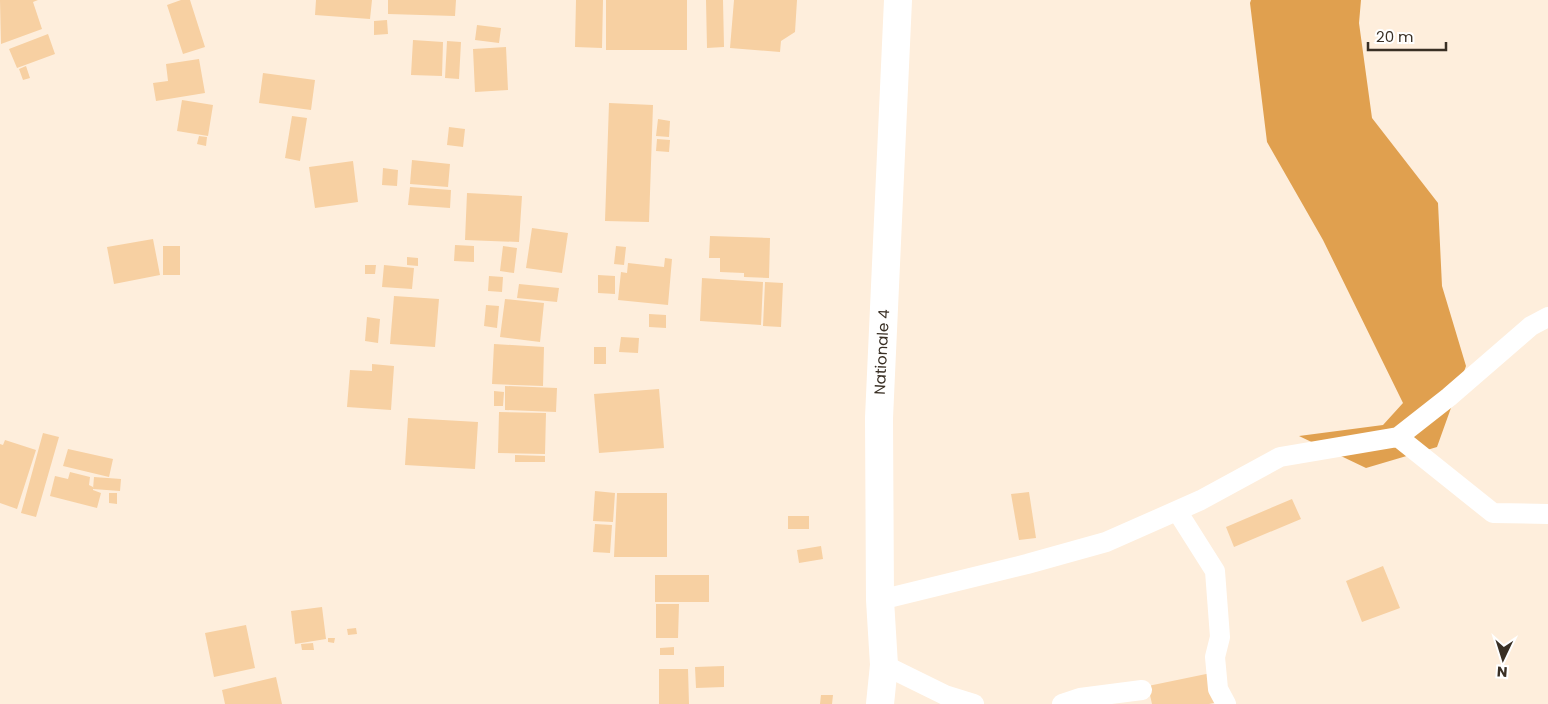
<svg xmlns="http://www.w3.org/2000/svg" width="1548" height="704" viewBox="0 0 1548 704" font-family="Poppins,sans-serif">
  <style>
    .forest { fill: #e0a04f }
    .building { fill: #f7d0a2 }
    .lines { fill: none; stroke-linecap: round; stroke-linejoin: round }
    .street { stroke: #fff; stroke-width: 20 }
    .highway { stroke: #fff; stroke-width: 28 }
    .labels { text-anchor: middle; stroke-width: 4; stroke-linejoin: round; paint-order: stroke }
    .street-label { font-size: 15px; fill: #392f24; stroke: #fff }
  </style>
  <rect width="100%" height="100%" fill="#feeedc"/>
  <path class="forest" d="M1251 0H1361L1359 23 1372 118 1438 203 1442 286 1466 366 1437 447 1366 468 1299 436 1383 425 1403 403 1323 240 1267 142 1250 3Z"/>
  <path class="building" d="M0 0H38L33 2 42 29 1 44Z
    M181 0H190L205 47 183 54 167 5Z
    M316 0H372L370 19 315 15Z
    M388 0H456L455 16 388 14Z
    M576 0H603L602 48 575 47Z
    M606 0H687V50H606Z
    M706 0H723L724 47 707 48Z
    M734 0H797L795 32 781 41 780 52 730 48Z
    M387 20 388 34 374 35V21Z
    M477 25 501 28 499 43 475 40Z
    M48 34 55 54 17 68 9 49Z
    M413 40 443 42 442 76 411 75Z
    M447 41 461 42 459 79 445 78Z
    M506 47 508 90 475 92 473 49Z
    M199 59 205 93 156 101 153 83 168 81 166 64Z
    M26 66 30 78 23 80 19 69Z
    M263 73 315 80 311 110 259 103Z
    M182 100 213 105 208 136 177 131Z
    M609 103 653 105 649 222 605 221Z
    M292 116 307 118 300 161 285 158Z
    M658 119 670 121 669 137 656 136Z
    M449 127 465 129 463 147 447 145Z
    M199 136 207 137 206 146 197 144Z
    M657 139 670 140 669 152 656 151Z
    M412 160 450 164 448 187 410 184Z
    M353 161 358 202 315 208 309 167Z
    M383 168 398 170 397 186 382 185Z
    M410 187 451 190 450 208 408 205Z
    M467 193 522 196 519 242 465 240Z
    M532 228 568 233 562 273 526 268Z
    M710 236 770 238 769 278 744 277V273L720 272V258H709Z
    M153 239 160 275 114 284 107 247Z
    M455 245 474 246V262L454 261Z
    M163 246H180V275H163Z
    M503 246 517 248 514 273 500 271Z
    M616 246 626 247 624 265 614 264Z
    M407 257 418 258V266L407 265Z
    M665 258 672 259 668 305 618 300 621 272 627 273 628 263 664 267Z
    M365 265H376L375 274H365Z
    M384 265 414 268 412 289 382 287Z
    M598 275 615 276V294L598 293Z
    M489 276 503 277 502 292 488 291Z
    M702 278 763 282 761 325 700 321Z
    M765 282 783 283 781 327 763 326Z
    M519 284 559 288 557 302 517 298Z
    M394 296 439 299 435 347 390 344Z
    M505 299 544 303 540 342 500 337Z
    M486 305 499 306 497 328 484 326Z
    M649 314 666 315V328L649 327Z
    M367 317 380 319 378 343 365 341Z
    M621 337 639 338 638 353 619 352Z
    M494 344 544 347 543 386 492 384Z
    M594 347H606V364H594Z
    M372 364 394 366 391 410 347 407 350 370 372 371Z
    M505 386 557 388 556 412 505 410Z
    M659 389 664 448 599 453 594 394Z
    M494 391 504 392 503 406H494Z
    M499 412 546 413 545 454 498 453Z
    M408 418 478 422 475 469 405 465Z
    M43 433 59 437 36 517 21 513Z
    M5 440 36 450 17 509 0 503V444L3 445Z
    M68 449 113 459 109 477 63 466Z
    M515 455 545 456V462H515Z
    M70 472 90 477 89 485 93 487V490L101 493 97 508 50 496 55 476 68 479Z
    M94 477 121 479 120 491 93 489Z
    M595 491 615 493 613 522 593 521Z
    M1029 492 1036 538 1019 540 1011 494Z
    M109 493H117V504L109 503Z
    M617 493H667V557H614Z
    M1292 499 1301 519 1234 547 1226 527Z
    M788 516H809V529H788Z
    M595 524 612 525 610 553 593 552Z
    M821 546 823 559 799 563 797 550Z
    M1383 566 1400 608 1362 622 1346 581Z
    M655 575H709V602H655Z
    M656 604H679L678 638H656Z
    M322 607 326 639 295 644 291 611Z
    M246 625 255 668 214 677 205 633Z
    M356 628 357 634 348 635 347 629Z
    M328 638H335L334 643 328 642Z
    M313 643 314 650H302L301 644Z
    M674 647V655H660V648Z
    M724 666V687L696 688 695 667Z
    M659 669H688L689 704H659Z
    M1211 673 1218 702 1209 704H1152L1148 686Z
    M276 677 282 704H225L222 690Z
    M821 695H833L832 704H820Z"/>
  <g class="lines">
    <path class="street" d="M1398 437 1493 513 1548 514
      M1177 511 1215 571 1220 637 1215 657 1218 689 1226 704
      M880 600 1027 564 1106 542 1201 500 1280 457 1398 437 1449 397 1531 326 1548 317
      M884 665 945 695 974 704
      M1062 704 1080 698 1142 690"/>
    <path class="highway" d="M880 704 884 665 880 600 879 418 898 0"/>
  </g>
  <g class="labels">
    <g class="street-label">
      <text transform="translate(882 352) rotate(-87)" y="5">Nationale 4</text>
    </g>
  </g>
  <g transform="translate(1503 659) rotate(184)" stroke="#ffffff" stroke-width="4" paint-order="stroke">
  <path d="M0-4L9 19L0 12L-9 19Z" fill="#392f24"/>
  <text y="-8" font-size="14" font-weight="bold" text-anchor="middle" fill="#392f24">N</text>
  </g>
  <path d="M1368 42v8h78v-8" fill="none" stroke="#392f24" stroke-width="2.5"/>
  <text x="1376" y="42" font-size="15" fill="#392f24" stroke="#ffffff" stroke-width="4" paint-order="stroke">20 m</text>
</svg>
